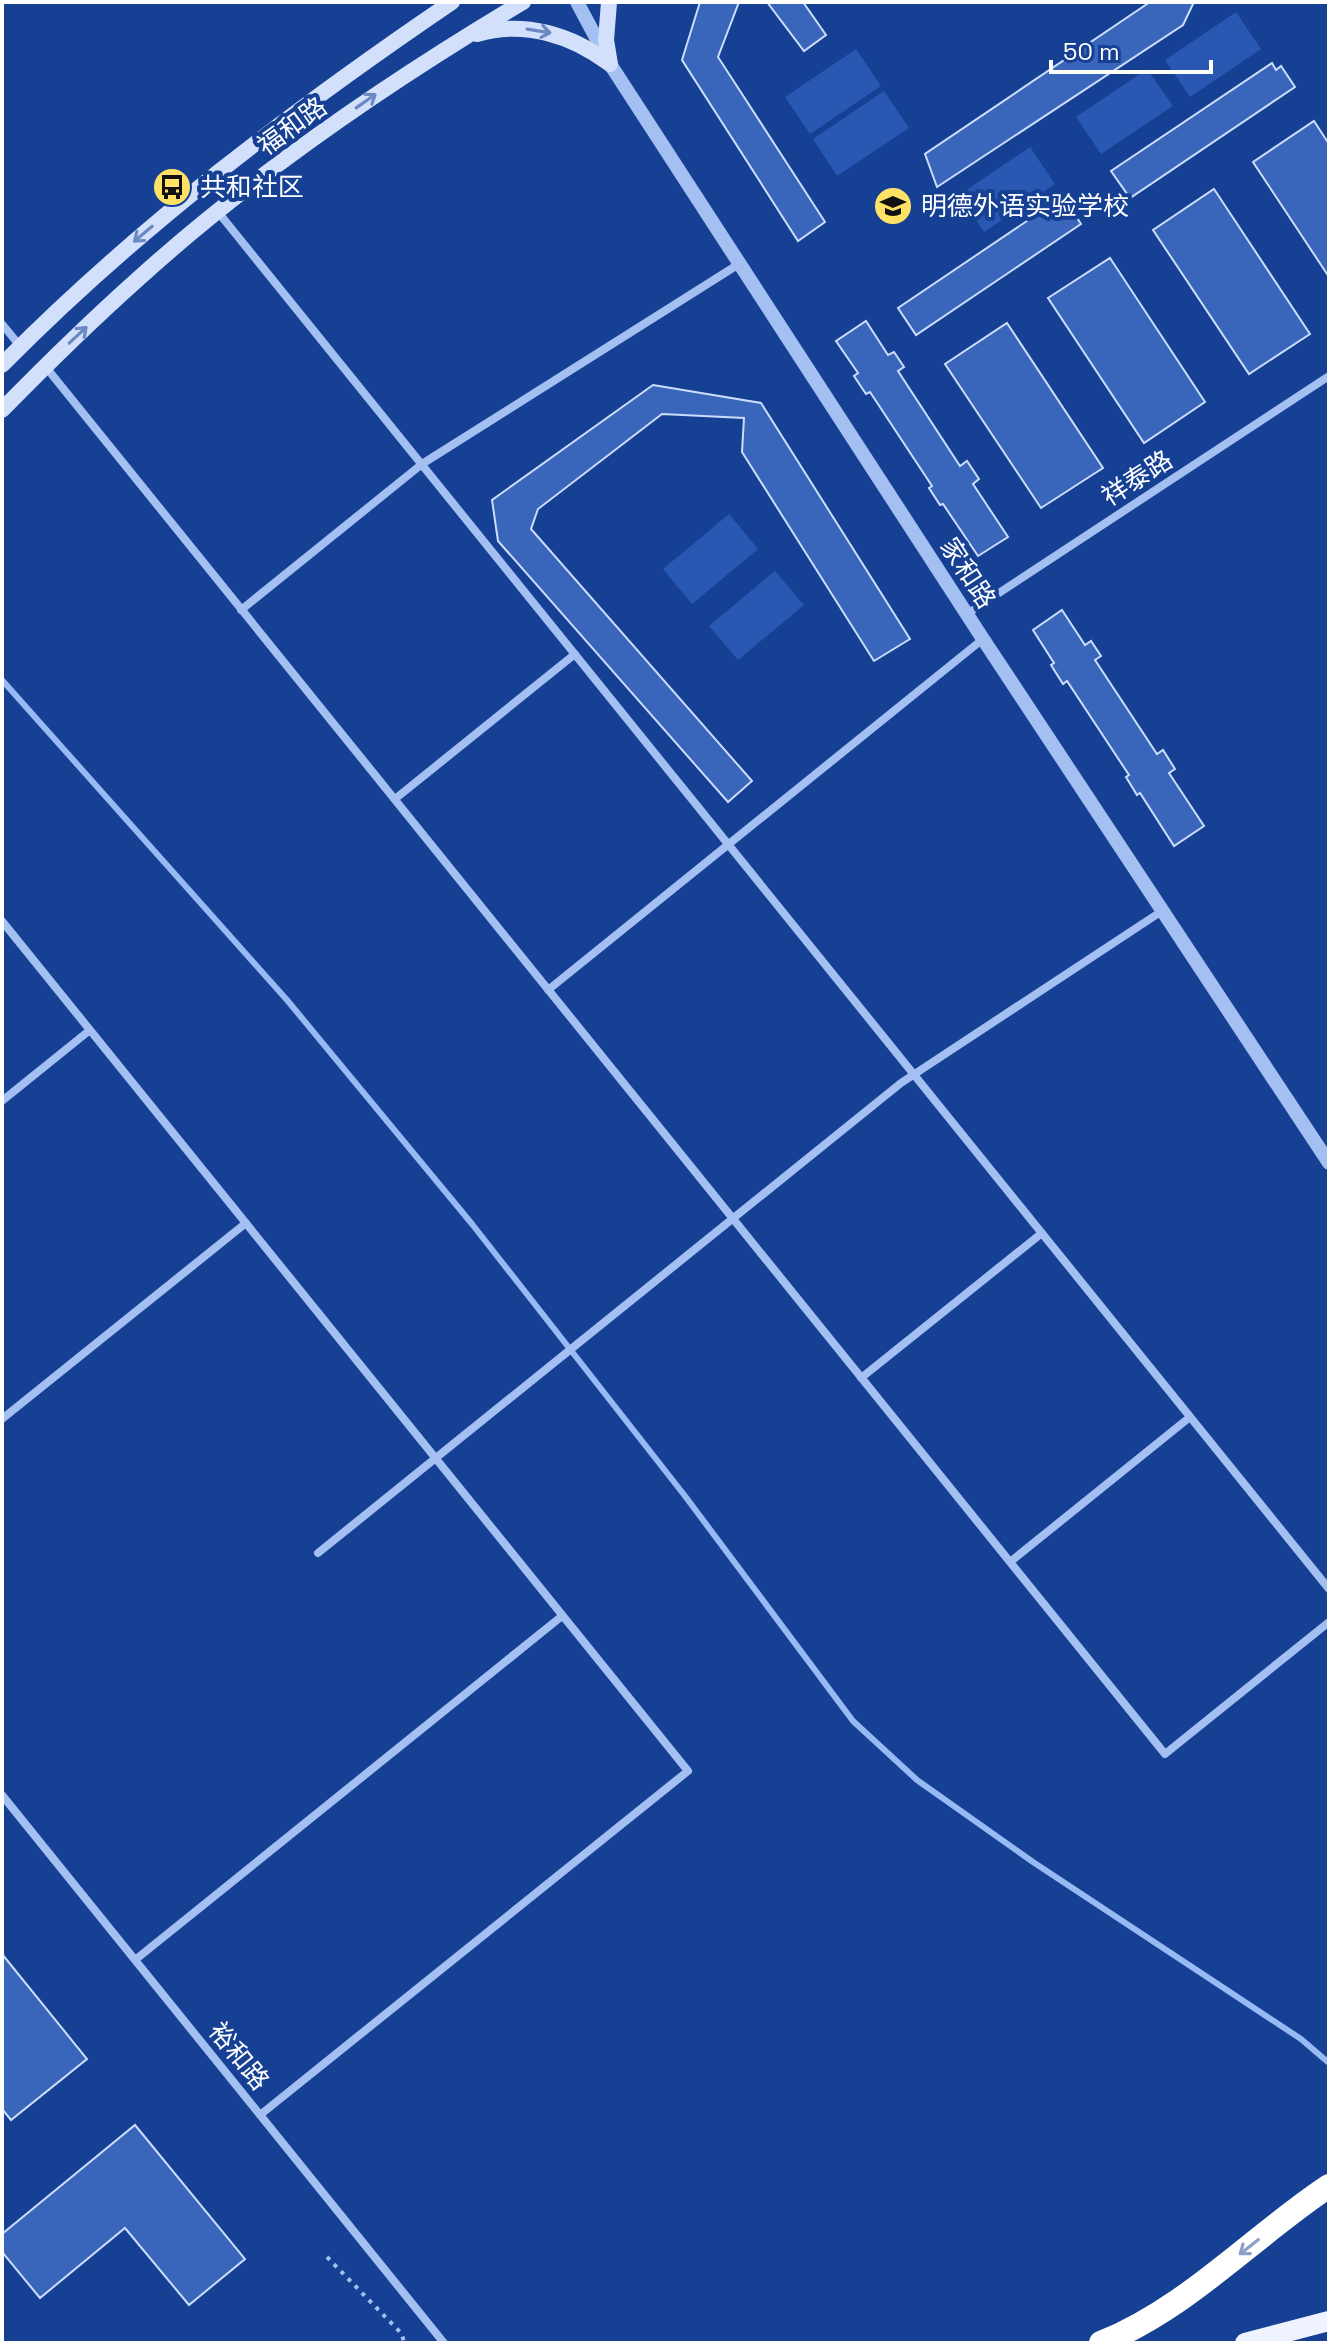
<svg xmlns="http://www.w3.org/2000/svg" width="1331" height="2345" viewBox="0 0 1331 2345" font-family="'Space Grotesk','Noto Sans SC',sans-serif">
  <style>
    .grass { fill: #2858b2 }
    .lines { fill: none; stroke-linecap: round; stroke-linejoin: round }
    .stream { stroke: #97b9f4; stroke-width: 6 }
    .building { fill: #3966ba; stroke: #ccddfc; stroke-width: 2 }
    .path { stroke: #a4bff1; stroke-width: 4; stroke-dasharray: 4 6; stroke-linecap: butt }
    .minor { stroke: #a4bff1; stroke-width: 8 }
    .tertiary { stroke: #a4bff1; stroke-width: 14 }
    .secondary { stroke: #d3e0fc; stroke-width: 16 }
    .primary { stroke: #eff3ff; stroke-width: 20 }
    .motorway { stroke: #fff; stroke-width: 24 }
    .oneway { stroke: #6a88c2 }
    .oneway2 { stroke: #8aa0c9 }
    .labels { text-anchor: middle; stroke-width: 8; stroke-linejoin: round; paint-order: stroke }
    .street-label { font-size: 26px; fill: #fff; stroke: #154093 }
    .poi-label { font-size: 26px; fill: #fff; stroke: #154093; text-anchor: start }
  </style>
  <rect width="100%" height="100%" fill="#154093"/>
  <path class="grass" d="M1236 12 1261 49 1190 97 1165 60Z
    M856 49 881 86 810 134 785 97Z
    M1147 69 1173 106 1101 154 1076 117Z
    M884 91 909 128 837 176 813 139Z
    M1030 147 1055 184 984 232 959 195Z
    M729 514 758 549 692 604 663 569Z
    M775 571 804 605 738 660 709 626Z"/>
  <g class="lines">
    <path class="stream" d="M2 680 287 1000 472 1224 685 1496 853 1721 917 1780 1033 1862 1301 2039 1329 2063"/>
  </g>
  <path class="building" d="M700 2H739L718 57 825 222 798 241 682 60Z
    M767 2H803L826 35 804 51Z
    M1150 2H1194L1183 25 937 187 925 154Z
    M1272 63 1276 70 1281 66 1295 87 1130 198 1111 171Z
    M1314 121 1329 144V277L1253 162Z
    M1214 189 1310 334 1249 374 1153 230Z
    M1058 200 1063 207 1068 204 1081 224 916 335 898 308Z
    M1110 258 1205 402 1144 443 1048 298Z
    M866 321 888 355 894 352 904 367 898 371 960 466 967 461 979 479 973 484 1008 537 978 556 943 504 940 505 929 488 932 486 870 392 866 394 854 376 858 373 836 341Z
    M1007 323 1103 468 1041 508 945 364Z
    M653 385 761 403 910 639 874 661 742 452 744 418 662 414 538 509 531 529 752 781 728 802 498 541 492 500Z
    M1062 610 1085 645 1091 641 1101 656 1095 660 1157 754 1163 750 1175 769 1169 773 1204 826 1174 846 1140 793 1137 795 1126 777 1129 775 1067 681 1063 684 1051 665 1054 663 1033 630Z
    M2 1954 87 2059 11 2120 2 2109Z
    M135 2125 245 2259 189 2305 125 2228 40 2298 2 2252V2234Z"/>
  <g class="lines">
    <path class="path" d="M327 2257 402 2334 404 2343"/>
    <path class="minor" d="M218 212 1329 1589
      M2 324 20 346
      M45 366 1165 1754 1329 1622
      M241 610 422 464 739 264
      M967 614 1329 376
      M395 799 575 654
      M2 921 688 1771 260 2115
      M548 990 983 639
      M2 1101 90 1030
      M861 1378 1042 1233
      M2 1419 246 1223
      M318 1553 901 1083 1162 911
      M1010 1562 1190 1417
      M2 1795 444 2343
      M135 1960 562 1616"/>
    <path class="tertiary" d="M577 2 610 64 983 639 1329 1163"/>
    <path class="secondary" d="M609 2 606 40 610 64
      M477 34C524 20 572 35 610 64
      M2 365C137 228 293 110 452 2
      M2 410C46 365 91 321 138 279 255 173 387 83 523 2"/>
    <path class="primary" d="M1245 2343 1329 2321"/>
    <path class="motorway" d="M1101 2343C1188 2308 1252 2237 1329 2186"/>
  </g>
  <defs><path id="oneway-shaft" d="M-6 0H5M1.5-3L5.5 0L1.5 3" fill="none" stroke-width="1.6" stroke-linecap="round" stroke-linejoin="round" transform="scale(2)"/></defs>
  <g class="oneway">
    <use href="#oneway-shaft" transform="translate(539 31) rotate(9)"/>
    <use href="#oneway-shaft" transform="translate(366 101) rotate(-35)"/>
    <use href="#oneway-shaft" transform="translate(143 234) rotate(140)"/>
    <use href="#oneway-shaft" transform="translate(78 335) rotate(-43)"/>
  </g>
  <use class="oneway2" href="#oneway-shaft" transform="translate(1249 2247) rotate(142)"/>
  <defs>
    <g id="bus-disc" transform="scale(2)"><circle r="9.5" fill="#ffe265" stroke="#154093"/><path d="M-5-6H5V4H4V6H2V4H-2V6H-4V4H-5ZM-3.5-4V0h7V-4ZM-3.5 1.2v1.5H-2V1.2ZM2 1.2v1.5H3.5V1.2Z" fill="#111"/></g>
    <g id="school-disc" transform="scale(2)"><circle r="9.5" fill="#ffe265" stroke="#154093"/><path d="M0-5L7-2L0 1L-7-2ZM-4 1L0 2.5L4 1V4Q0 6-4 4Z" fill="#111"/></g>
  </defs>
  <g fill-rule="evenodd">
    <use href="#bus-disc" x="172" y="187"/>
    <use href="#school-disc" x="893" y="206"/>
  </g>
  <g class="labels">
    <g class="street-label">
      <text transform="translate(292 126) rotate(-36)" y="9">福和路</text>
      <text transform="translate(1137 478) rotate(-33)" y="9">祥泰路</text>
      <text transform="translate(968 573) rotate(57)" y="9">家和路</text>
      <text transform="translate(239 2056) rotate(51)" y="9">裕和路</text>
    </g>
    <g class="poi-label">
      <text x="200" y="196">共和社区</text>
      <text x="921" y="215">明德外语实验学校</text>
    </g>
  </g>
  <rect width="1331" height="2345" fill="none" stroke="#ffffff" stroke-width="8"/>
  <path d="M1051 60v12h160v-12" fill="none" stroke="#ffffff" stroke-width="4"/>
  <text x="1063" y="60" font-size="24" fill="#ffffff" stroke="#154093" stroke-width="6" paint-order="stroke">50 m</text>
</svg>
